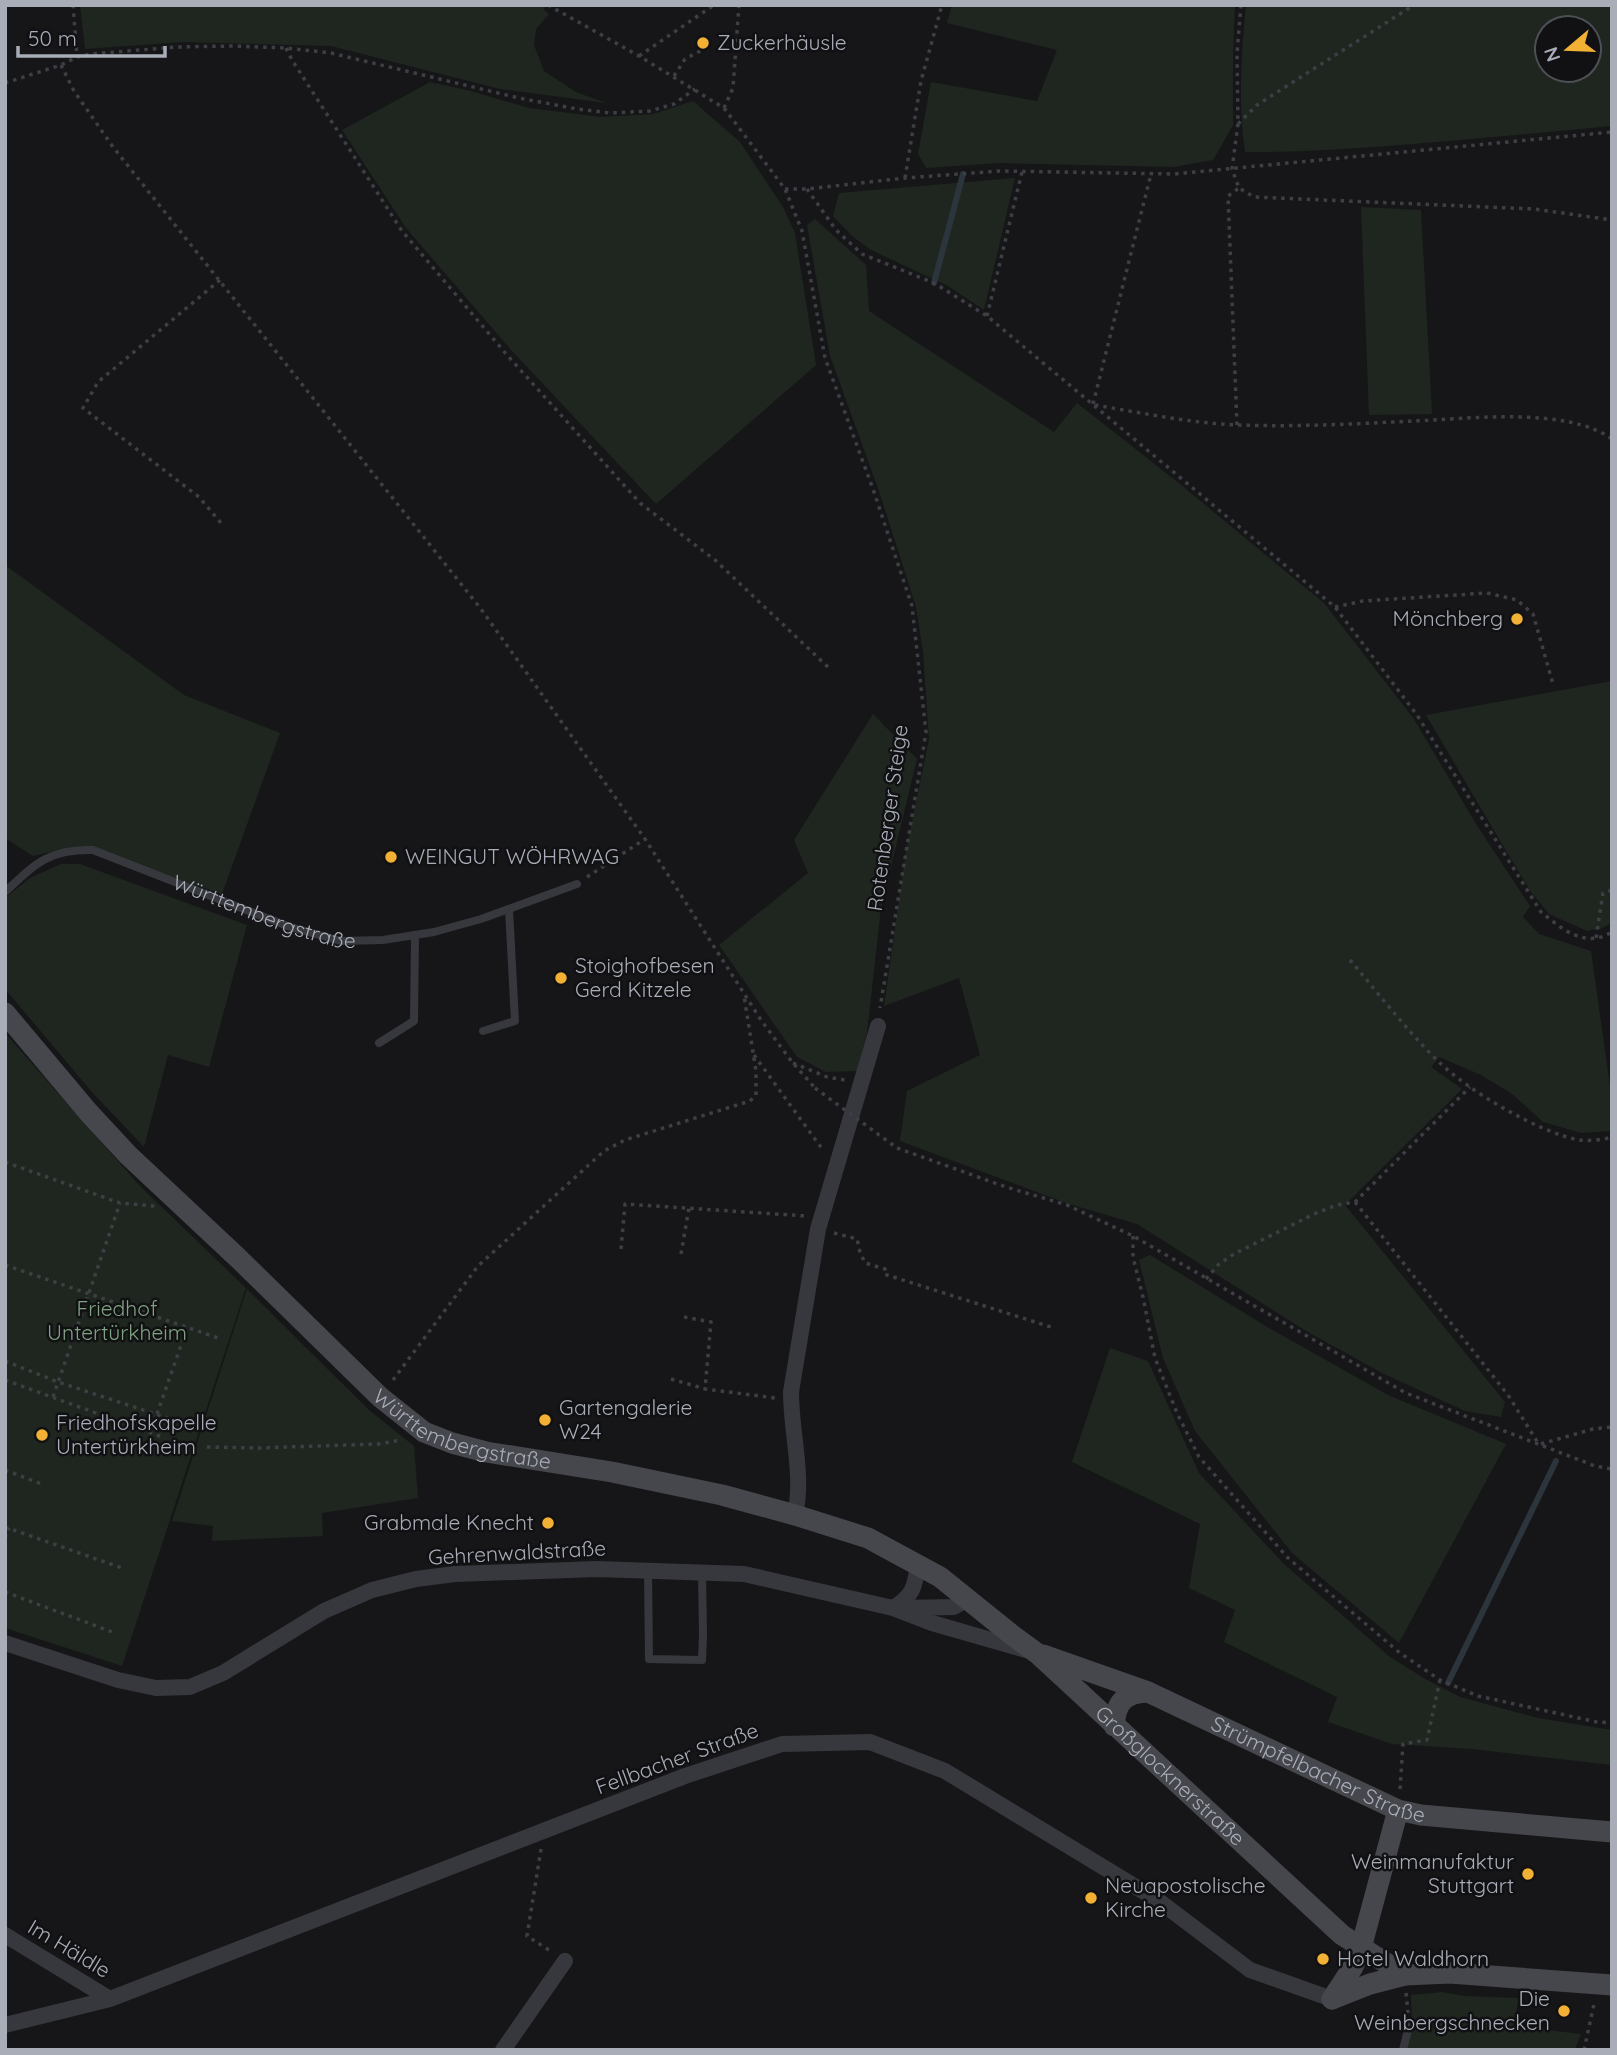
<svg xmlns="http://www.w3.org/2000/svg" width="1617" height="2055" viewBox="0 0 1617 2055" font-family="Quicksand,sans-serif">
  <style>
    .green { fill: #1e261f; fill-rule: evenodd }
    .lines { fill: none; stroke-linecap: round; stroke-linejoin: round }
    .stream { stroke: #2c353c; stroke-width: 6 }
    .path { stroke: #3d3f44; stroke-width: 3.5; stroke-dasharray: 3.5 5; stroke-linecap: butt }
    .lane { stroke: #37383d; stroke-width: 8 }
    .street { stroke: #37383d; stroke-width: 16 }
    .secondary { stroke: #45474d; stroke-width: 21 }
    .path-bridge { stroke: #3d3f44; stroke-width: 3.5; stroke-dasharray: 3.5 5; stroke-linecap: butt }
    .poi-dot { fill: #f2b134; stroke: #111113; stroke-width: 2.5 }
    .labels { text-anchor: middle; stroke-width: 5; stroke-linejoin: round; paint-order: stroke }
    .poi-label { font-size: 21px; fill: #a8adb8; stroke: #111113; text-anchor: start }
    .street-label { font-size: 21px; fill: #a8adb8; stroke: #111113 }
    .park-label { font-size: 21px; fill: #7fa381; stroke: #111113 }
  </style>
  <rect width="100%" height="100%" fill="#161618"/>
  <path class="green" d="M80 5H545L544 10 549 14 536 29 534 45 544 71 576 92 606 103 500 89 331 46 183 42 85 49Z
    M952 5H1235L1233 54V125L1213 160 1174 167 999 163 926 168 918 154 931 82 1037 101 1057 50 947 23Z
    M1246 5H1612V126C1538 133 1463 140 1389 146 1341 149 1293 153 1245 152 1238 103 1241 54 1246 5ZM1547 28H1589V70H1547Z
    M430 82 471 91 529 108 601 117 653 114 693 101 740 142 783 207 795 233 816 365 656 504 512 351 406 228 342 130Z
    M1015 178 984 310 948 286 871 250 852 236 833 216 839 193Z
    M1361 207 1421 210 1432 414 1369 415Z
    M815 219 866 265 869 311 1054 432 1077 403 1175 480 1324 603 1414 719 1476 824 1530 906 1523 917 1539 934 1591 951 1612 1100V1131L1581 1133 1543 1122 1511 1093 1481 1075 1439 1057 1431 1067 1462 1089 1345 1205 1505 1402 1501 1417 1465 1411 1384 1374 1306 1331 1137 1224 1069 1204 900 1141 907 1091 980 1055 959 978 884 1006 906 851 929 739 923 652 916 607 879 491 830 356 807 225Z
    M5 565 184 695 280 733 222 894 79 846 33 856 5 838Z
    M1612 681V923L1600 929 1587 931 1549 914 1531 892 1502 844 1426 715Z
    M873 714 917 759 881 908 867 1033 857 1071 826 1072 797 1057 719 945 808 873 794 840Z
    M61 864H80L247 925 209 1067 168 1055 144 1147 91 1091 5 989V898L30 878Z
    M5 1033 140 1186 246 1288 122 1666 5 1628Z
    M1150 1255 1269 1328 1388 1395 1506 1444 1399 1643 1292 1553 1195 1431 1163 1358 1139 1260Z
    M247 1289 369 1410 414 1446 418 1498 322 1513 323 1536 212 1541 213 1526 172 1521Z
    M1110 1348 1148 1361 1199 1473 1283 1563 1390 1657 1427 1680 1460 1697 1538 1718 1612 1730V1765L1472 1749 1392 1744 1328 1722 1337 1697 1224 1642 1235 1610 1189 1588 1200 1524 1072 1462Z
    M1442 1992 1464 1996 1519 1998 1513 2026 1581 2034 1575 2050H1406L1412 2025 1411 1995Z"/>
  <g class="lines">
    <path class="stream" d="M934 283 963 174
      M1448 1683 1556 1461"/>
    <path class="path" d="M73 5 77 57
      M548 5 639 56 724 108 785 189 802 231 825 358 874 492 912 606 926 732 880 1008
      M1241 5 1237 53 1238 124 1232 169 1239 188 1254 197 1534 209 1612 220
      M286 48 292 60 402 231 507 355 640 503 715 560 830 669
      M639 56 714 5
      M61 65 74 91 113 147 481 609 645 839 761 1020 792 1062 815 1088
      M674 76 685 59 702 50
      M5 83 61 65 77 57 91 54 177 47 233 46 286 48 331 53 519 98 577 109 610 113 650 111 674 104 695 89
      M724 108 733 88 739 5
      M1238 124 1257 105 1414 5
      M905 178 921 81 942 5
      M785 189H807L905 178 1000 171 1174 174 1612 132
      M807 189 836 230 862 254 934 283 987 316 1335 607 1417 715 1541 912C1562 929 1585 949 1612 932
      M220 280 98 382 83 408 199 497 221 523
      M987 316 1022 172
      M1093 404 1151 174
      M1095 405C1142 413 1190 423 1237 425 1296 427 1355 424 1413 421 1468 419 1566 406 1612 439
      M1237 425 1228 196 1239 188
      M1335 607 1363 601 1487 593 1517 600 1533 614 1553 684
      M587 877 645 839
      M1596 938 1603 893 1612 890
      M1350 960C1379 994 1407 1031 1439 1062 1467 1090 1541 1134 1580 1140 1590 1141 1602 1140 1612 1137
      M754 1055 820 1146 825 1149
      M793 1063 827 1077 845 1080
      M897 1148 1006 1187 1067 1205 1133 1236 1406 1393 1595 1466 1612 1469
      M5 1162 120 1203 155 1206
      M1355 1202 1508 1395 1538 1443
      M834 1233 857 1239 860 1252 865 1263 885 1269 884 1274 1054 1328
      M1133 1236V1257L1143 1297 1155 1358 1177 1413 1199 1457 1288 1558 1400 1653 1440 1680 1478 1696 1597 1722 1612 1723
      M621 1249 625 1204 806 1216
      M681 1254 689 1208
      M5 1265 221 1339
      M1206 1279 1219 1264 1234 1254 1314 1214 1337 1205 1355 1202 1470 1087
      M684 1317 711 1322 705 1389 775 1398
      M5 1361 58 1382 192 1426
      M671 1379 705 1389
      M5 1380 165 1438
      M393 1380 478 1266 604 1151 625 1140 750 1101 756 1095V1071L744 996
      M53 1397 120 1203
      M157 1414 187 1328
      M1541 1444 1593 1429 1612 1427
      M207 1447 258 1448 378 1444 402 1440
      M5 1470 42 1484
      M5 1527 125 1569
      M5 1538 9 1528
      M5 1592 115 1633
      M1400 1789 1403 1744 1427 1740 1440 1680
      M541 1849 527 1936 552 1952
      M1406 1993 1408 2013
      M1584 2050 1594 2004"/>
    <g class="lane">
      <path id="s1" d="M5 892C36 863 49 849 93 850L290 927 341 941 383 940 434 932 481 919 577 884"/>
      <path d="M483 1031 515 1021 509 909"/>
      <path d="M379 1043 414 1021 415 935"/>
      <path d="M648 1570 649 1659 702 1660 703 1635 702 1572"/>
      <path d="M1403 2050 1409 2026"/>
    </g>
    <path class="street" d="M795 1515C804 1475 791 1433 791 1392L818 1229 878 1026
      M893 1608C913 1596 915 1587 918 1564
      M902 1608 954 1607 967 1599
      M5 1643 118 1680 156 1688 190 1687 223 1673 324 1611 372 1590 416 1579 455 1574 597 1569 744 1574 893 1608 932 1623 1026 1650
      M5 1935 110 1999
      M5 2025 110 1999 685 1776 782 1744 870 1742 945 1771 1159 1901 1250 1970 1332 1999
      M503 2050 565 1961"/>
    <g class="secondary">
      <path id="s2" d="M5 1013 89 1113 128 1155 238 1258 380 1397 424 1432 452 1443 486 1452 612 1472 722 1495 795 1515 868 1538 940 1577 1012 1635 1038 1654 1342 1935 1405 1975"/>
      <path id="s3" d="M1043 1655 1148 1692 1398 1810 1421 1815 1612 1832"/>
      <path d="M1114 1726C1116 1702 1124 1693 1148 1692"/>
      <path d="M1332 1999 1370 1984 1405 1975 1450 1973 1612 1985"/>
      <path d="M1332 1999 1353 1967 1361 1948 1398 1810"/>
    </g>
    <path class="path-bridge" d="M815 1088 897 1148"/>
  </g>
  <g class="poi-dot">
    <circle cx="703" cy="43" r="7"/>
    <circle cx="1517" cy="619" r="7"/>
    <circle cx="391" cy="857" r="7"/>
    <circle cx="561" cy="978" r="7"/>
    <circle cx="545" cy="1420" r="7"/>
    <circle cx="42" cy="1435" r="7"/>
    <circle cx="548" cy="1523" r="7"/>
    <circle cx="1528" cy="1874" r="7"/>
    <circle cx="1091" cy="1898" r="7"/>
    <circle cx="1323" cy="1959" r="7"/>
    <circle cx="1564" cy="2011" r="7"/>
  </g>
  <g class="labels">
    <g class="poi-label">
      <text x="717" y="50">Zuckerhäusle</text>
      <text x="1503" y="626" text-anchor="end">Mönchberg</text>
      <text x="405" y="864">WEINGUT WÖHRWAG</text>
      <text x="575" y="973">Stoighofbesen<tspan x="575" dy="24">Gerd Kitzele</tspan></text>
      <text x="559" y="1415">Gartengalerie<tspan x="559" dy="24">W24</tspan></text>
      <text x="56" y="1430">Friedhofskapelle<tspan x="56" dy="24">Untertürkheim</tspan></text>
      <text x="534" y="1530" text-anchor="end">Grabmale Knecht</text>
      <text x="1514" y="1869" text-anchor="end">Weinmanufaktur<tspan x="1514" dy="24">Stuttgart</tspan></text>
      <text x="1105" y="1893">Neuapostolische<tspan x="1105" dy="24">Kirche</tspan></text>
      <text x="1337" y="1966">Hotel Waldhorn</text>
      <text x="1550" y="2006" text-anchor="end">Die<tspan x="1550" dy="24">Weinbergschnecken</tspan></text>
    </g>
    <g class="street-label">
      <text transform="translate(888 818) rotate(-82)" y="7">Rotenberger Steige</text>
      <text dy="7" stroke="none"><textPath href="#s1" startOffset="284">Württembergstraße</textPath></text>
      <text dy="7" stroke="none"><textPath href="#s2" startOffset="628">Württembergstraße</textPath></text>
      <text transform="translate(517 1553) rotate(-3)" y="7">Gehrenwaldstraße</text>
      <text transform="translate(677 1759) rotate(-20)" y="7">Fellbacher Straße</text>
      <text dy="7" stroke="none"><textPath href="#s3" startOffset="299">Strümpfelbacher Straße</textPath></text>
      <text dy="7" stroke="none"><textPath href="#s2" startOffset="1437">Großglocknerstraße</textPath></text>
      <text transform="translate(69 1949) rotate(31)" y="7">Im Häldle</text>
    </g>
    <g class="park-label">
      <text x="117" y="1316">Friedhof<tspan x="117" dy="24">Untertürkheim</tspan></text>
    </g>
  </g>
  <rect width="1617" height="2055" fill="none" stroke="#a8adb8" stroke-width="14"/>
  <g transform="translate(1568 49) rotate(251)"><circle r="33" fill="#111113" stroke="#4d4f55" stroke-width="2"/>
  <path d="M0-5L12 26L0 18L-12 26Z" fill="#f2b134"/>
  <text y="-10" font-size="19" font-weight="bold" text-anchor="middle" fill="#a8adb8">N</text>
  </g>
  <path d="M18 46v10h147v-10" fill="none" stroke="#a8adb8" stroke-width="3.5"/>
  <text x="28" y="46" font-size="21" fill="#a8adb8" stroke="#111113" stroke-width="5" paint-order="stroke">50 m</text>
</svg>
